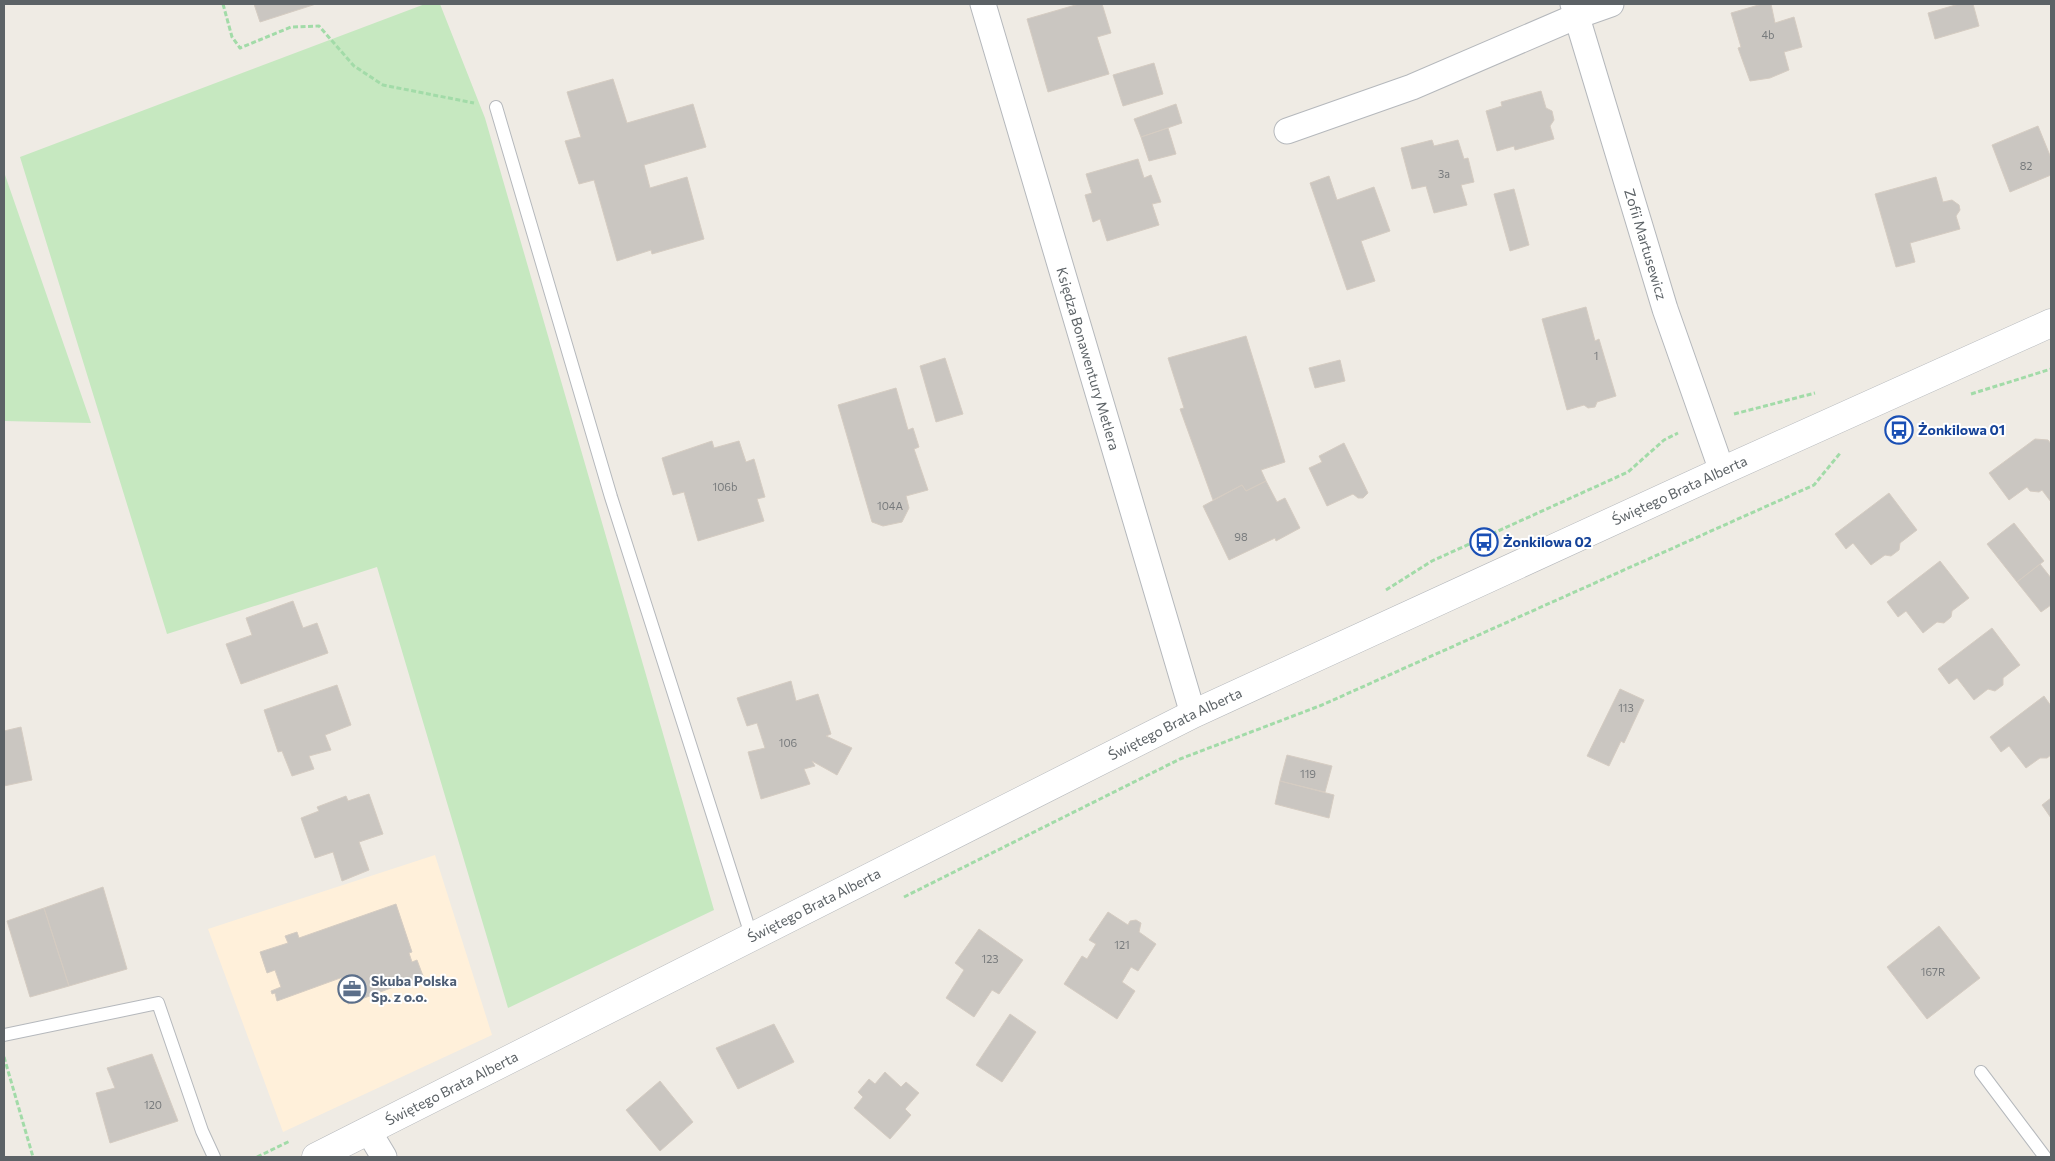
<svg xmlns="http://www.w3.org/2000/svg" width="2055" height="1161" viewBox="0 0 2055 1161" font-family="Commissioner,sans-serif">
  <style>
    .commercial { fill: #fff0da }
    .green { fill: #c6e8c0 }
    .building { fill: #cac6c1; stroke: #d5ccc2 }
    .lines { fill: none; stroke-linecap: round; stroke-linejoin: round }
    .service-casing { stroke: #b5b8bc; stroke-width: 14 }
    .minor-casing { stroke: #b5b8bc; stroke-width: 27 }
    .tertiary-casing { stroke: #b5b8bc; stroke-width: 29 }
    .path { stroke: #a2dba8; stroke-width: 3; stroke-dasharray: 5 2.5; stroke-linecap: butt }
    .service { stroke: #fff; stroke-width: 12 }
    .minor { stroke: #fff; stroke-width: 25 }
    .tertiary { stroke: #fff; stroke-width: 28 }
    .labels { text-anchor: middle; stroke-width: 4; stroke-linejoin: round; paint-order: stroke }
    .number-label { font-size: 11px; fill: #787b7d }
    .street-label { font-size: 14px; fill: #5c6266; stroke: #fff }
    .transit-label { font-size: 14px; font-weight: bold; fill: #164399; stroke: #fff; text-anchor: start }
    .service-label { font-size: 14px; font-weight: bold; fill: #4e5e75; stroke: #fff; text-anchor: start }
  </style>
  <rect width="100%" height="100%" fill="#efebe4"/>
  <path class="commercial" d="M435 855 492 1035 283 1132 208 929Z"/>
  <path class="green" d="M425 4H440L485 118 714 910 508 1008 377 567 167 634 20 157Z
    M4 172 91 423 4 421Z"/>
  <path class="building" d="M254 4H316L260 22Z
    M1079 4H1102L1111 33 1097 37 1109 74 1048 92 1027 19Z
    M1762 4H1771L1775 23 1794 17 1802 47 1784 52 1789 70 1770 78 1750 81 1738 48 1741 47 1731 13Z
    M1959 4H1973L1979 26 1935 39 1928 13Z
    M1154 63 1163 94 1123 106 1113 75Z
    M613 79 627 123 693 104 706 147 644 165 650 188 687 177 704 239 652 254 651 250 617 261 594 180 579 184 565 141 581 137 567 92Z
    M1541 91 1546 108 1552 111 1554 120 1550 126 1554 139 1515 150 1514 146 1497 151 1486 111 1502 106 1501 102Z
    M1176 104 1182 123 1141 137 1134 119Z
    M2038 126 2051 158V175L2010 192 1992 145Z
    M1168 128 1176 154 1149 161 1141 137Z
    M1432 140 1434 146 1458 140 1464 159 1468 158 1474 182 1461 185 1467 205 1434 213 1426 186 1412 189 1401 148Z
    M1138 159 1144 178 1151 175 1161 202 1152 204 1159 225 1107 241 1100 219 1093 222 1085 195 1092 193 1086 174Z
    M1329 176 1337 200 1374 187 1390 231 1361 241 1375 281 1347 290 1310 183Z
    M1936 177 1943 202 1952 200 1959 205 1960 210 1956 216 1960 229 1910 243 1915 262 1896 267 1875 194Z
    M1514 189 1529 245 1510 251 1494 194Z
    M1586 307 1595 341 1599 339 1616 396 1597 402 1595 407 1588 408 1584 405 1567 410 1542 319Z
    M1246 336 1285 462 1261 470 1266 481 1246 491 1242 485 1213 500 1180 409 1184 408 1168 358Z
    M945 358 963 414 936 422 920 366Z
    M1340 360 1345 381 1315 388 1309 368Z
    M896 388 908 430 913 428 919 447 914 449 928 490 906 496 909 508 902 522 883 526 872 522 838 405Z
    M2035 439 2048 440 2051 444V502L2042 490 2039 492 2030 491 2027 487 2009 500 1989 473Z
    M712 441 714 448 739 441 746 462 754 459 765 497 757 499 764 521 698 541 684 492 673 495 662 458Z
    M1344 443 1368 493 1363 498H1358L1353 494 1327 506 1309 468 1322 462 1319 456Z
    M1266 481 1277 502 1285 498 1300 528 1276 541 1275 538 1229 560 1203 506 1242 485 1246 491Z
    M1889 493 1917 530 1900 543 1899 550 1891 556 1885 555 1871 565 1853 543 1846 549 1835 534Z
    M2014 523 2044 561 2017 582 1987 544Z
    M1940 561 1969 598 1952 611 1951 617 1944 623 1937 622 1923 633 1906 611 1898 617 1887 602Z
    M2040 564 2051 578V605L2041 612 2017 582Z
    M293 601 303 628 317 623 328 653 241 684 226 644 252 635 246 618Z
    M1992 628 2020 665 2003 678V685L1995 691 1988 689 1974 700 1957 678 1949 684 1938 669Z
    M791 681 796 701 818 694 831 734 826 736 852 748 837 775 812 761 815 766 804 769 810 784 761 799 748 752 765 748 757 723 747 726 737 698Z
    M337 685 351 725 325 735 331 750 309 756 314 769 292 776 282 751 278 752 264 710Z
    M1620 689 1644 700 1624 743 1621 741 1609 766 1587 756Z
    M2044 696 2051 706V755L2047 758H2040L2026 768 2009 746 2001 752 1990 737Z
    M21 727 32 780 4 786V731Z
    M1287 755 1332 766 1325 792 1280 781Z
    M1280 781 1334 795 1329 818 1275 804Z
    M369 794 383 834 359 842 369 870 342 881 333 852 315 858 301 818 319 811 317 807 346 796 348 801Z
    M2051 798V818L2042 805Z
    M103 887 127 969 69 986 44 908Z
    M396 904 412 952 409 953 412 962 417 960 423 976 348 1004 342 986 346 985 343 977 277 1001 275 993 272 994 271 991 281 987 275 970 267 973 260 952 288 943 285 936 297 932 299 938Z
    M44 908 69 986 30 997 7 921Z
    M1108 912 1128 925 1130 921 1136 920 1141 923 1139 932 1156 944 1138 971 1131 967 1122 982 1135 991 1117 1019 1064 984 1082 956 1087 959 1096 944 1089 940Z
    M1939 926 1980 978 1927 1019 1887 967Z
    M979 929 1023 960 999 994 992 990 974 1017 946 998 964 970 955 963Z
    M1010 1014 1036 1032 1002 1082 976 1065Z
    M774 1024 794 1062 738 1089 716 1048Z
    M152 1054 178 1121 110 1143 96 1093 115 1088 107 1068Z
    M885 1072 901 1087 906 1082 919 1093 905 1109 911 1115 890 1139 854 1108 863 1097 858 1092 869 1079 875 1084Z
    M660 1081 693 1122 660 1151 626 1110Z"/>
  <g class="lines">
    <g class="service-casing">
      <path id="service" d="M496 107 611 497 752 938
        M4 1035 158 1003 202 1131 214 1157
        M1981 1072 2045 1157"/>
    </g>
    <g class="minor-casing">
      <g id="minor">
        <path id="s1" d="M983 4 1193 714"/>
        <path id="s2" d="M1573 4 1665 309 1722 471"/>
        <path d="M1287 131 1412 87 1577 16 1611 4"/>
        <path d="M369 1132 384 1157"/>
      </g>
    </g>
    <g class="tertiary-casing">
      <g id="tertiary">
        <path id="s3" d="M316 1157 1193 714 1722 471 2051 323"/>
      </g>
    </g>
    <path class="path" d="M223 4 232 37 240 48 291 27 319 26 354 66 383 85 474 103
      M1971 394 2051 369
      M1734 414 1815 393
      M1386 590 1432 561 1628 472 1664 440 1678 433
      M904 897 1180 759 1322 705 1814 485 1841 452
      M4 1057 33 1157
      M257 1157 290 1141"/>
    <use href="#service" class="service"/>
    <use href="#minor" class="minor"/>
    <use href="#tertiary" class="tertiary"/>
  </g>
  <defs>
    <g id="bus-ring" transform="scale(1.4375)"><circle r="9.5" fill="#fff" stroke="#1a4fb4" stroke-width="1.5"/><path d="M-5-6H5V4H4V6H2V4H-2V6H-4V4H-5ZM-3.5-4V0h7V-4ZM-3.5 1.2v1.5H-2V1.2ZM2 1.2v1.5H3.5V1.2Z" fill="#1a4fb4"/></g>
    <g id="office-ring" transform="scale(1.4375)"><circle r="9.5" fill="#fff" stroke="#5c6f8a" stroke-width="1.5"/><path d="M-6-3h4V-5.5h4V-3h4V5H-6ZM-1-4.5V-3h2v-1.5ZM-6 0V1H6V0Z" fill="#5c6f8a"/></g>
  </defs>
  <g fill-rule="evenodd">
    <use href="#bus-ring" x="1899" y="430"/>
    <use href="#bus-ring" x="1484" y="542"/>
    <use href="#office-ring" x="352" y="989"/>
  </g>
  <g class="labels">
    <g class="number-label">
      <text x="1768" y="39">4b</text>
      <text x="2026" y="170">82</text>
      <text x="1444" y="178">3a</text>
      <text x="1596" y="360">1</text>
      <text x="725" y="491">106b</text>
      <text x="890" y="510">104A</text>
      <text x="1241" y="541">98</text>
      <text x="1626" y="712">113</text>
      <text x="788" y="747">106</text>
      <text x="1308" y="778">119</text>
      <text x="1122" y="949">121</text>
      <text x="990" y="963">123</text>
      <text x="1933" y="976">167R</text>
      <text x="153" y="1109">120</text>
    </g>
    <g class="street-label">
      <text dy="5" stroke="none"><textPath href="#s2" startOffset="251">Zofii Martusewicz</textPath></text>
      <text dy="5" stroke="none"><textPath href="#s1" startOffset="370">Księdza Bonawentury Metlera</textPath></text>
      <text dy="5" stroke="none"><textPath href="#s3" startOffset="1518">Świętego Brata Alberta</textPath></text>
      <text dy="5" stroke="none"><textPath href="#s3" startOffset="962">Świętego Brata Alberta</textPath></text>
      <text dy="5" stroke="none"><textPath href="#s3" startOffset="558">Świętego Brata Alberta</textPath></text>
      <text dy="5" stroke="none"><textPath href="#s3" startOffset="152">Świętego Brata Alberta</textPath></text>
    </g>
    <g class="transit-label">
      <text x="1918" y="435">Żonkilowa 01</text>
      <text x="1503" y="547">Żonkilowa 02</text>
    </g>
    <g class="service-label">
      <text x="371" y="986">Skuba Polska<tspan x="371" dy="16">Sp. z o.o.</tspan></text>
    </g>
  </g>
  <rect width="2055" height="1161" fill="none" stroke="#5c6266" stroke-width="10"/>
</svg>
